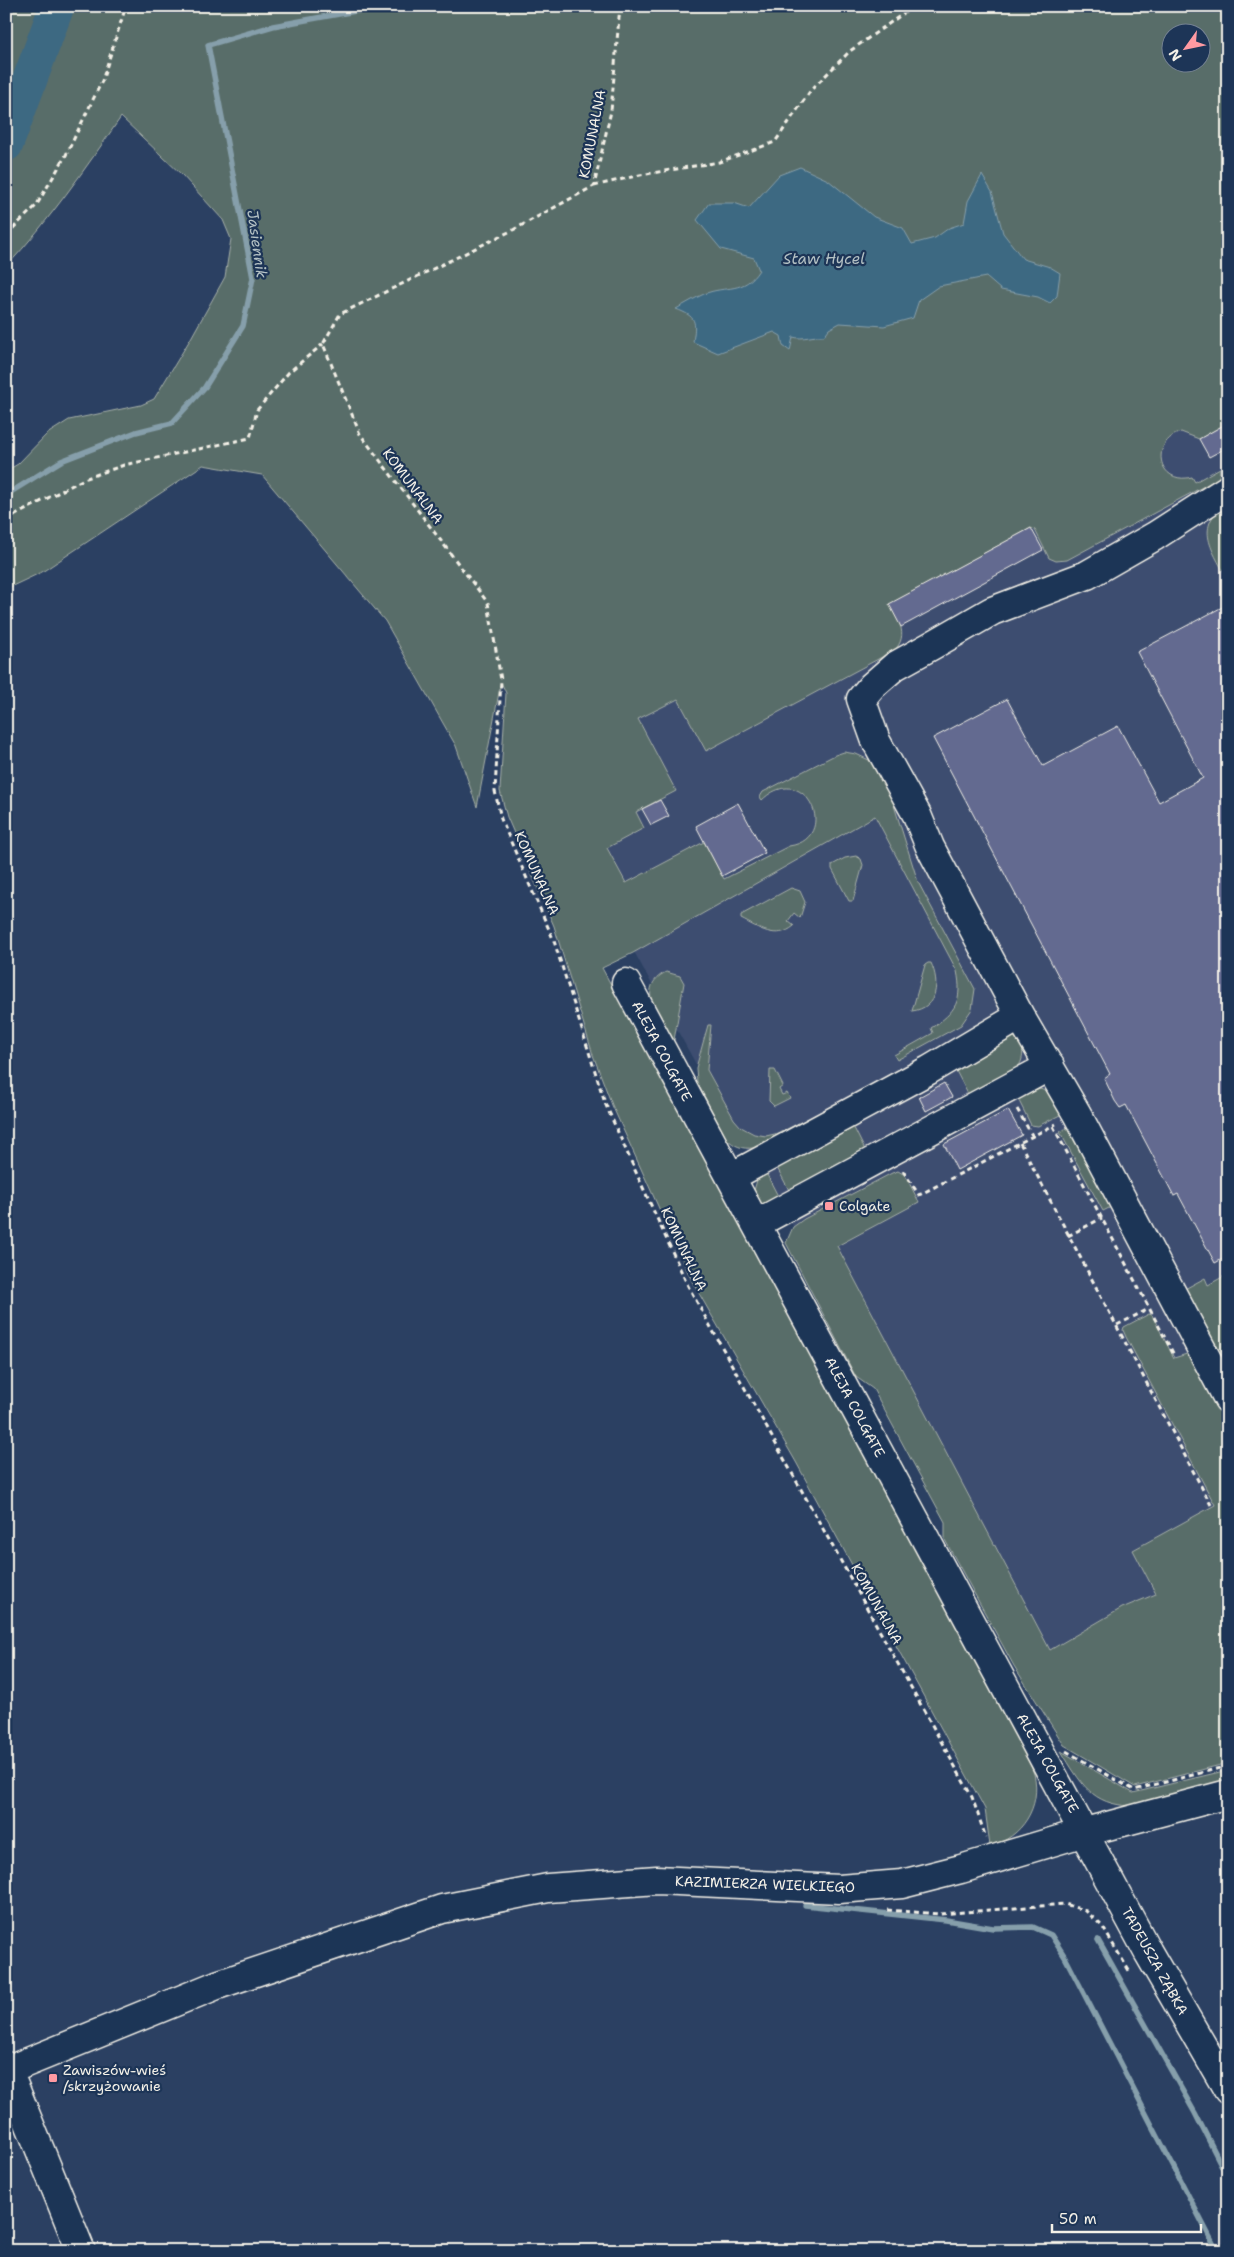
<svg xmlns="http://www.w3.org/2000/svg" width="1234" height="2257" viewBox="0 0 1234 2257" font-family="'Shantell Sans',sans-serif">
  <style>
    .built { fill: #3c4d70 }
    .green { fill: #596d69; stroke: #a6afa8; fill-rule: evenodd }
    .water { fill: #3d6982; stroke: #869fab }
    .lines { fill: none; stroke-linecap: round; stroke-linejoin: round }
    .stream { stroke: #869fab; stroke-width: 5.5 }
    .river { stroke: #3d6982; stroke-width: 35 }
    .building { fill: #636a90; stroke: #f4f1e8 }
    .minor-casing { stroke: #f4f1e8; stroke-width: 31 }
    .path { stroke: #f4f1e8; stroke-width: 3; stroke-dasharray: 5 4; stroke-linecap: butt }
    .minor { stroke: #1d3557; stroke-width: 28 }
    .poi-dot { fill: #ff9aa2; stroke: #1d3557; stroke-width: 2 }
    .labels { text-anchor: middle; stroke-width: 4.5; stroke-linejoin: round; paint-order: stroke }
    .street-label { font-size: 14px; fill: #f4f1e8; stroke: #1d3557 }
    .poi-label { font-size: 14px; fill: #f4f1e8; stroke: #1d3557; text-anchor: start }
    .water-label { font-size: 15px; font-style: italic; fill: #b4c1c4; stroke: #1d3557 }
  </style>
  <rect width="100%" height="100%" fill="#2b4062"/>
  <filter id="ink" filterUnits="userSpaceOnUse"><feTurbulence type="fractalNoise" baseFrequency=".02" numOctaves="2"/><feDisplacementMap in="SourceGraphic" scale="10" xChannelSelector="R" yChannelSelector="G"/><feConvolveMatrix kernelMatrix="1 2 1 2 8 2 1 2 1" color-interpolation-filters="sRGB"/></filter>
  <g filter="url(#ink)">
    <path class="built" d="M1228 366V1716L1070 1727 822 1274 703 1077 529 761Z"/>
    <path class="green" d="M6 6H1228V410L1222 426 1199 439 1181 432C1148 443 1159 486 1192 477L1195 482 1220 468 1219 478 1067 560 1056 561 1049 558 1035 530 1031 528 890 604C898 620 909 634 895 650L706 751 678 699 638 719 676 791 636 812 644 828 607 848 626 883 704 842 724 879 789 846C841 839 806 758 762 800L760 797 763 792 835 755 844 752 856 754 869 760 875 768 892 799 918 882 975 989 972 1009 961 1025 897 1060 894 1055 933 1033 931 1028C956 1012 963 1000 957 971L875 816 633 953 602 968 1018 1738C1023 1750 1030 1762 1034 1774 1042 1806 1022 1838 990 1846L985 1809 796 1462 693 1283 612 1105 593 1055 554 926 507 817 500 791 506 693 501 682 477 807 456 746 385 621 262 475 203 465 42 572 6 589V471L18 464 47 434 69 420 141 405 154 399 191 338 225 277 231 239 223 220 182 175 121 117C85 169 49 221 6 267ZM1172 32H1202V62H1172Z
      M1228 503V580C1213 551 1192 526 1228 503Z
      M856 856 861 859 863 865 853 901H849L832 869V865L845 858Z
      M791 888 800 891 805 902 800 918 794 913 788 921 794 926C776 941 759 928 741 919V915Z
      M928 963H931C940 982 938 1008 912 1011L925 965Z
      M666 972 680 976 684 983 674 1040H672C660 1018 634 988 666 972Z
      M708 1025H711L707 1070 734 1119 741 1127 754 1134 766 1136 779 1133 835 1105 836 1109 754 1148C742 1149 735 1147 726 1138L697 1082 696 1068Z
      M1012 1036 1019 1038C1035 1073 995 1083 970 1098L954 1067Z
      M770 1070H775L783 1086 779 1089 782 1095 787 1093 790 1098 774 1106 769 1101Z
      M1040 1089 1051 1093 1064 1113 1038 1126 1031 1125 1017 1097Z
      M851 1122 866 1152 790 1192 774 1162Z
      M1071 1125 1113 1202 1111 1207 1103 1211 1060 1132Z
      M764 1169 779 1198 763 1207 753 1194 757 1180Z
      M898 1171 905 1175 919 1202 837 1246 1050 1650 1122 1608 1156 1594 1133 1550 1215 1505 1126 1337 1123 1330 1124 1327 1149 1314 1152 1315 1174 1358 1190 1353 1228 1418V1763L1135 1787 1064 1745 1014 1666 945 1540V1522L873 1389 856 1377 786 1243 793 1227 804 1219 892 1173Z
      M1228 1274V1374L1183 1290 1205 1278 1208 1285Z
      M1061 1751 1133 1793 1228 1770V1782L1132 1806C1091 1805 1081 1783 1061 1751Z"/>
    <path class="water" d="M800 167 828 180 874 217 903 228 912 244 935 238 949 228 964 223 968 201 982 175 992 192 1003 233 1023 259 1050 267 1060 273 1057 296 1050 303 1038 297 1001 290 986 277 939 286 919 300 913 318 884 326 840 323 829 329 824 336C813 335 803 340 793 337L790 351 783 346 781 336 774 332 718 353 693 342C696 321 697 317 676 309 685 304 695 298 704 294 726 285 744 294 759 270L754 258 721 249 697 220 709 203H734L749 208 779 175Z"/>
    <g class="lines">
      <path class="stream" d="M6 495 61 461 136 432 172 423 205 387 243 326 253 278 208 45 273 26 383 6
        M805 1905 946 1920 993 1928 1033 1927 1051 1935 1065 1957 1217 2251
        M1098 1940 1195 2113 1228 2178"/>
      <path class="river" d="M6 144 57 6"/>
    </g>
    <path class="building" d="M1222 426 1228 437V447L1209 457 1199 439Z
      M1031 528 1043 550 901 627 889 604Z
      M1228 604V1256L1215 1263 1178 1194 1174 1196 1126 1105 1120 1108 1115 1101 1104 1078 1110 1074 933 738 1007 699 1043 766 1118 726 1159 802 1203 778 1137 652Z
      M660 800 669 816 651 825 642 809Z
      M738 803 765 853 722 876 696 826Z
      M944 1083 952 1097 926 1111 919 1097Z
      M1008 1110 1022 1135 957 1170 944 1144Z"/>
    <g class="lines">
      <g class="minor-casing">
        <path id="minor" d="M1228 489 1155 536 1087 575 992 611 931 646 895 666 872 686 861 699 876 741 917 815 930 847 1020 1016 1077 1114 1228 1399
          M626 983 1148 1952 1228 2090
          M731 1177 929 1070 1020 1016
          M756 1224 1050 1066
          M6 2066 81 2251
          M6 2071 217 1985 442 1909 548 1888 657 1880 839 1889 902 1884 961 1869 1085 1832 1228 1794"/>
      </g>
      <path class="path" d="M620 6 611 111 594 186 513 230 340 314 323 344 360 434 488 603 501 680 495 791 501 819 554 941 605 1103 634 1168 688 1286 972 1797 986 1838
        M594 186 640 175 719 162 775 142 811 90 850 51 914 6
        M6 235 36 206 66 155 102 81 126 6
        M6 520 84 479 124 465 250 438 257 410 289 372 323 344
        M1017 1109 1033 1137
        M1053 1126 1174 1355
        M1020 1143 1211 1505
        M903 1171 919 1195 1056 1124
        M1068 1236 1102 1218
        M1117 1325 1149 1309
        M1066 1751 1134 1790 1228 1766
        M887 1910 940 1914 1065 1904 1086 1911 1102 1926 1131 1974"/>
      <use href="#minor" class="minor"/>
    </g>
  </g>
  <g class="poi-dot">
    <rect x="824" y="1201" width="10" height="10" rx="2.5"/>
    <rect x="48" y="2073" width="10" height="10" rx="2.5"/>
  </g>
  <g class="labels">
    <g class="street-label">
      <text transform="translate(592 134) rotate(-79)" y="5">KOMUNALNA</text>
      <text transform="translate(413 486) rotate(53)" y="5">KOMUNALNA</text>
      <text transform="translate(537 873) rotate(66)" y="5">KOMUNALNA</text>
      <text transform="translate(662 1051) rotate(62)" y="5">ALEJA COLGATE</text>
      <text transform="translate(684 1249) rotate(65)" y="5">KOMUNALNA</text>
      <text transform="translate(855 1407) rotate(62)" y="5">ALEJA COLGATE</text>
      <text transform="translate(877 1604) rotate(61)" y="5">KOMUNALNA</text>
      <text transform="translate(1048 1763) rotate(61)" y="5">ALEJA COLGATE</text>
      <text transform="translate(765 1884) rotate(2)" y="5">KAZIMIERZA WIELKIEGO</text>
      <text transform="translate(1155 1961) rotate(61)" y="5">TADEUSZA ZĄBKA</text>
    </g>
    <g class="poi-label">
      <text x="839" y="1211">Colgate</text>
      <text x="63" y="2075">Zawiszów-wieś<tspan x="63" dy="16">/skrzyżowanie</tspan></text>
    </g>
    <g class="water-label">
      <text transform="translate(257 244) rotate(82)" y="5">Jasiennik</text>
      <text x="824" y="264">Staw Hycel</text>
    </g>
  </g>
  <rect width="1234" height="2257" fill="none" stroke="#1d3557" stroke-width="25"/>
  <rect x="12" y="12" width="1209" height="2232" fill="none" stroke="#f4f1e8" stroke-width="2" filter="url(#ink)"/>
  <g transform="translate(1186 48) rotate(237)"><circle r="24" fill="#1d3557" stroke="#738091"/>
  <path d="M0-4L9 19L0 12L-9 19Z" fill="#ff9aa2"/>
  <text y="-8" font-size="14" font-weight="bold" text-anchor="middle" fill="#f4f1e8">N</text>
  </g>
  <path d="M1052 2224v8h149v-8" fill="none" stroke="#f4f1e8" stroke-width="2.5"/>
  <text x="1059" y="2224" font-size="15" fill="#f4f1e8" stroke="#1d3557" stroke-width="4" paint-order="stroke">50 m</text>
</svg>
